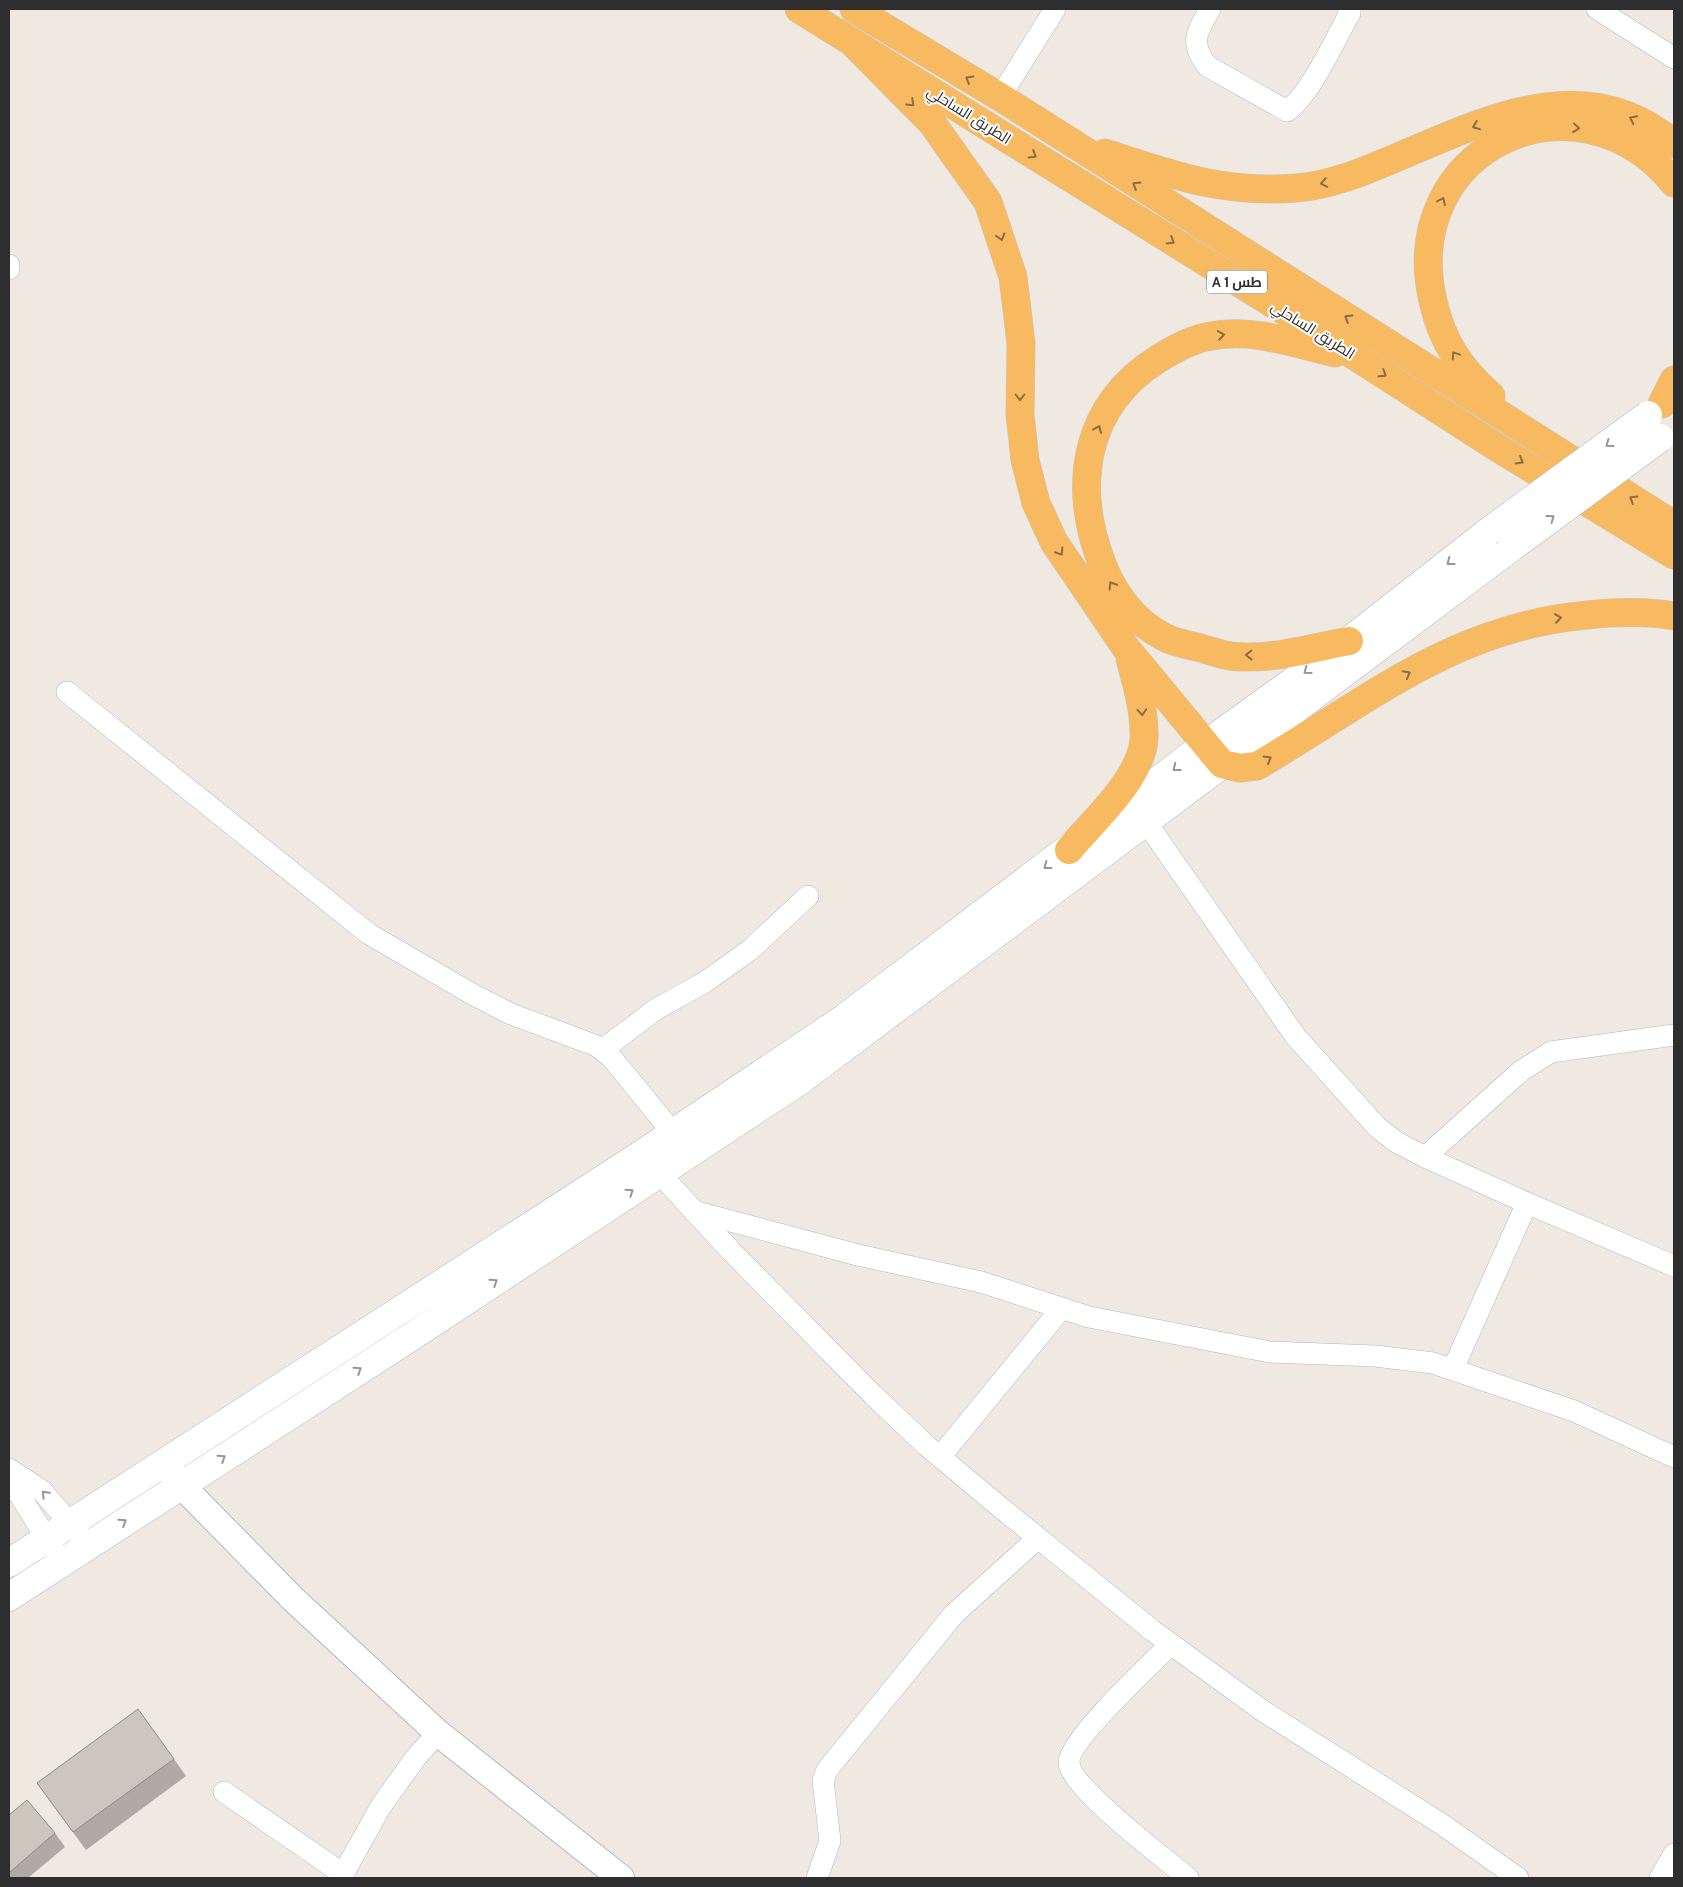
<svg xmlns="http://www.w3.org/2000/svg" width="1683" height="1887" viewBox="0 0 1683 1887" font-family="Cabin,Cairo,sans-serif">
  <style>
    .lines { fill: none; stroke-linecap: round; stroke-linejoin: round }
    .minor-casing { stroke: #b4b7c1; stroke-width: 22 }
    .tertiary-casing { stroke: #b4b7c1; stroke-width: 28 }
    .secondary-casing { stroke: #b4b7c1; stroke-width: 29 }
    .trunk-casing { stroke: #c9c9c9; stroke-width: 29 }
    .minor { stroke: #fff; stroke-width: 21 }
    .tertiary { stroke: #fff; stroke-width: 26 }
    .secondary { stroke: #fff; stroke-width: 28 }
    .trunk { stroke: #f8ba60; stroke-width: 28 }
    .secondary-bridge-casing { stroke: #b4b7c1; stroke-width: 29; stroke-linecap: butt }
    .secondary-bridge { stroke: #fff; stroke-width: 28 }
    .wall { fill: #afaba4 }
    .building { fill: #cbc7bf; stroke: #8e8b86 }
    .oneway { stroke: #896d44 }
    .oneway2 { stroke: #969696 }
    .labels { text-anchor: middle; stroke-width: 4; stroke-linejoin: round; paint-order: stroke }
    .shield { fill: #fff; stroke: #6d6d6d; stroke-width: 1 }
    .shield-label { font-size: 14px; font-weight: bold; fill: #2e2e2e }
    .street-label { font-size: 15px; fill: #2e2e2e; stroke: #fff }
  </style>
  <rect width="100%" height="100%" fill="#efe9e1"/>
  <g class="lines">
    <g class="minor-casing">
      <path id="minor" d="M1210 9C1197 32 1189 42 1207 66L1287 111C1311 94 1335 39 1350 13L1348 9
        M1597 9 1674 58
        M1000 97 1055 9
        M9 265V269
        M67 692 369 934 472 994 511 1014 597 1046 611 1057 673 1133
        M1146 822 1296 1037 1377 1127 1396 1142 1425 1157 1527 1203 1674 1266
        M602 1050 655 1010 705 982 750 950 808 896
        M1425 1157 1521 1071 1551 1052 1674 1035
        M659 1173 732 1252 873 1395 927 1446 1000 1507 1153 1631 1263 1711 1443 1825 1518 1878
        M693 1211 858 1255 981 1282 1089 1317 1270 1352 1375 1356 1433 1363 1574 1411 1674 1457
        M1453 1369 1527 1203
        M940 1457 1061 1309
        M9 1469 41 1490 80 1535
        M9 1478 55 1552
        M1171 1644C1152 1663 1069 1740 1069 1762 1069 1787 1166 1859 1188 1878
        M224 1792 343 1874
        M341 1878 381 1806 417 1756 438 1733
        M817 1878 830 1841 823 1780 827 1770 954 1614 1038 1538
        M1660 1878 1674 1854"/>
    </g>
    <g class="tertiary-casing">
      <path id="tertiary" d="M168 1468 180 1484 293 1599 438 1733 621 1878"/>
    </g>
    <g class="secondary-casing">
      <path id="secondary" d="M9 1563 642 1154 846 1017 1206 744 1349 641 1488 532
        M9 1597 414 1335 798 1082 1512 547"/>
    </g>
    <g class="trunk-casing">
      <path id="trunk" d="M799 9 1288 313 1498 448 1674 555
        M854 9 1000 97 1674 525
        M853 43 932 123 988 202 1013 277 1021 343 1020 414 1025 460 1036 503 1054 542 1126 648 1222 764 1240 768 1257 766C1368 701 1453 627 1587 615 1616 612 1646 611 1674 616
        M1105 153C1172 175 1224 194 1297 188 1332 185 1365 171 1398 157 1488 119 1588 69 1674 144
        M1335 353C1291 343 1252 327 1206 337 1188 341 1173 350 1158 359 1085 405 1072 483 1101 561 1112 592 1134 622 1164 637 1175 643 1189 645 1201 648 1210 651 1220 654 1230 656 1269 661 1311 648 1349 641
        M1491 396C1460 368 1442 342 1433 301 1397 148 1577 64 1674 183
        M1662 404 1674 380
        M1069 850C1094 820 1141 779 1144 739 1145 712 1137 685 1130 659"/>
    </g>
    <use href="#minor" class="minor"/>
    <use href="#tertiary" class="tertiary"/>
    <use href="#secondary" class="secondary"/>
    <use href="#trunk" class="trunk"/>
    <g class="secondary-bridge-casing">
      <path id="secondary-bridge" d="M1488 532 1648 415
        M1512 547 1660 438"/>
    </g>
    <use href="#secondary-bridge" class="secondary-bridge"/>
  </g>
  <path class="wall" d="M174 1759 186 1776 86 1850 37 1783Z
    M9 1815 55 1833 65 1847 28 1878H9Z"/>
  <path class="building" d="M138 1709 174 1759 73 1832 37 1783Z
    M27 1800 55 1833 9 1873V1815Z"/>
  <defs><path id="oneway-chevron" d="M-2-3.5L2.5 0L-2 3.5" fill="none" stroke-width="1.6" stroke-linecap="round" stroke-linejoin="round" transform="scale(1.25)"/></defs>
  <g class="oneway">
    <use href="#oneway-chevron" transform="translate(969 79) rotate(-149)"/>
    <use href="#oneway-chevron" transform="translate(911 103) rotate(44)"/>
    <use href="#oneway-chevron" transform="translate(1633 119) rotate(-154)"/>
    <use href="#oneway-chevron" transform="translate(1476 126) rotate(158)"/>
    <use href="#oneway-chevron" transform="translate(1576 128) rotate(6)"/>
    <use href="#oneway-chevron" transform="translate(1033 155) rotate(32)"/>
    <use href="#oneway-chevron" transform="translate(1324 183) rotate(169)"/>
    <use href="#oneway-chevron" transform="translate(1136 185) rotate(-148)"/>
    <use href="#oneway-chevron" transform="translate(1442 201) rotate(-65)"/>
    <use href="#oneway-chevron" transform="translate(1001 237) rotate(73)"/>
    <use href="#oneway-chevron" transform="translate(1171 241) rotate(32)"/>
    <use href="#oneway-chevron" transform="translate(1348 318) rotate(-148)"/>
    <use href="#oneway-chevron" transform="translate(1221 335) rotate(-9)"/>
    <use href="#oneway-chevron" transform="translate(1455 355) rotate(-124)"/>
    <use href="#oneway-chevron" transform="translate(1383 374) rotate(33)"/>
    <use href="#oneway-chevron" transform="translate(1020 397) rotate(90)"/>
    <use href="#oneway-chevron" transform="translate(1098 429) rotate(-67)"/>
    <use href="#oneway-chevron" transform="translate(1520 461) rotate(31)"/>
    <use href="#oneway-chevron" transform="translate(1633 499) rotate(-148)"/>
    <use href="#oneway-chevron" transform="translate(1060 552) rotate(57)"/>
    <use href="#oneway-chevron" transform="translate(1112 585) rotate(-122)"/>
    <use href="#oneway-chevron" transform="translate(1558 618) rotate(-8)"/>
    <use href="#oneway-chevron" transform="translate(1249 655) rotate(179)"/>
    <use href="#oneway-chevron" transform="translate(1407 674) rotate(-28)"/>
    <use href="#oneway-chevron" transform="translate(1142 712) rotate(86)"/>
    <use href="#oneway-chevron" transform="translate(1268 759) rotate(-31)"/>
  </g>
  <g class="oneway2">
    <use href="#oneway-chevron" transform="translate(1609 444) rotate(144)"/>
    <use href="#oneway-chevron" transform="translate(1551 518) rotate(-36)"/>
    <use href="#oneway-chevron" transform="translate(1450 562) rotate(142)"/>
    <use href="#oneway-chevron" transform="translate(1307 671) rotate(144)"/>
    <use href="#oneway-chevron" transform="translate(1176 768) rotate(142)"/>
    <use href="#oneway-chevron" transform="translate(1047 866) rotate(143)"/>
    <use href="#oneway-chevron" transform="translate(630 1192) rotate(-34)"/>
    <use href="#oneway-chevron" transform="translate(494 1282) rotate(-34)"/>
    <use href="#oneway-chevron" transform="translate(358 1370) rotate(-33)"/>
    <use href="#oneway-chevron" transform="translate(222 1458) rotate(-33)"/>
    <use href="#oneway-chevron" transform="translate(45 1494) rotate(-134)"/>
    <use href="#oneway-chevron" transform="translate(123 1522) rotate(-33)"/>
  </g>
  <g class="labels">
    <rect class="shield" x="1207" y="270.5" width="60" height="23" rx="4"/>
    <g class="shield-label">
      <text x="1237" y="287">A 1 طس</text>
    </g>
    <g class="street-label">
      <text transform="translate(969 115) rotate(32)" y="5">الطريق الساحلي</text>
      <text transform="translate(1313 330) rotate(32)" y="5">الطريق الساحلي</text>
    </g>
  </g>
  <rect width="1683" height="1887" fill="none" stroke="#2e2e2e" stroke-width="20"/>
</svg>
